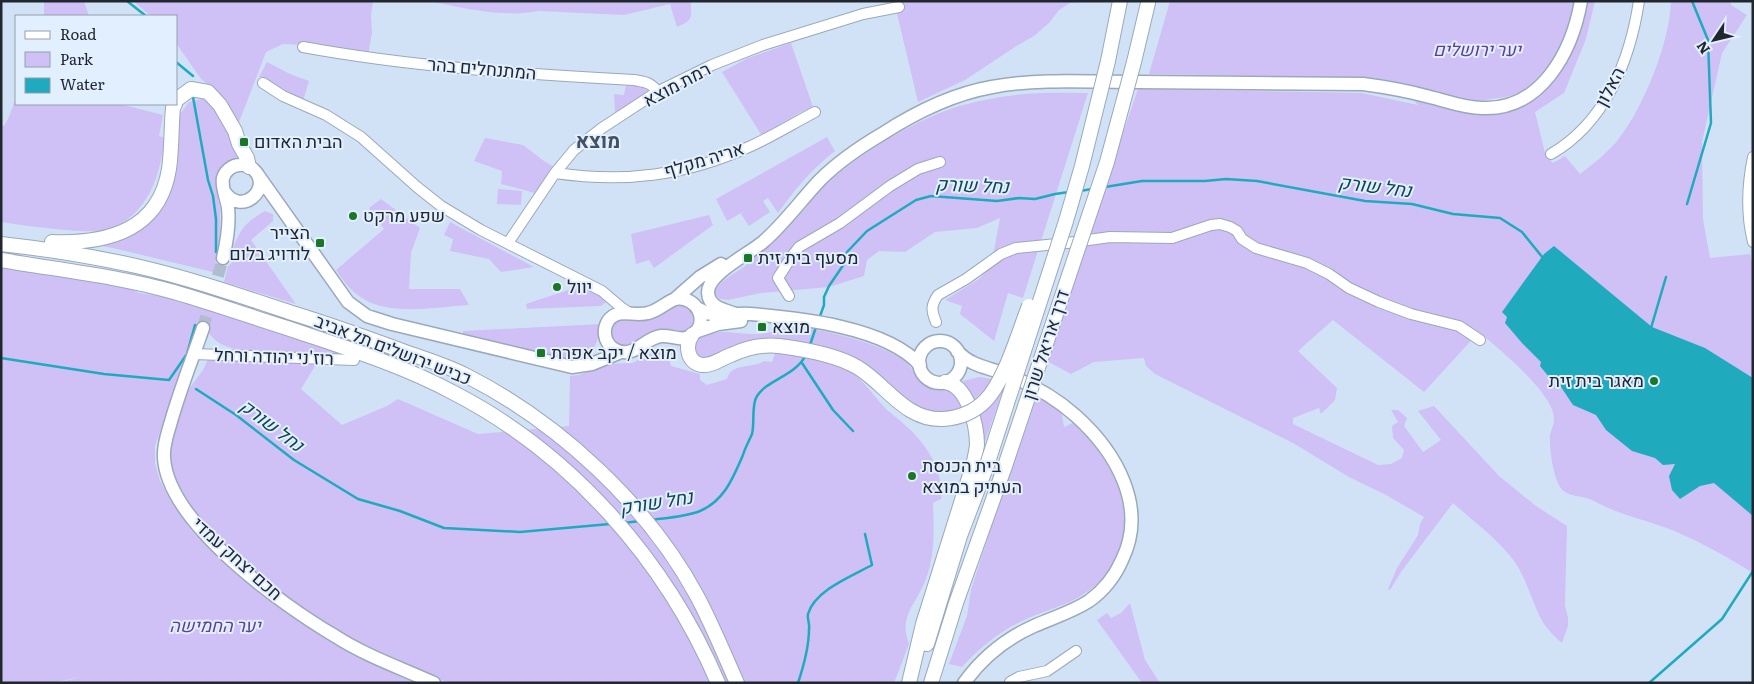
<svg xmlns="http://www.w3.org/2000/svg" width="1754" height="684" viewBox="0 0 1754 684" font-family="Literata,Heebo,serif">
  <style>
    .green { fill: #cfc0f6 }
    .water { fill: #1faabe }
    .lines { fill: none; stroke-linecap: round; stroke-linejoin: round }
    .stream { stroke: #1faabe; stroke-width: 2.5 }
    .major-tunnel { stroke: #afbdce; stroke-width: 12; stroke-dasharray: 12 6; stroke-linecap: butt }
    .minor-casing { stroke: #99a9bb; stroke-width: 12 }
    .major-casing { stroke: #99a9bb; stroke-width: 15 }
    .highway-casing { stroke: #99a9bb; stroke-width: 16 }
    .minor { stroke: #fff; stroke-width: 10 }
    .major { stroke: #fff; stroke-width: 12 }
    .highway { stroke: #fff; stroke-width: 14 }
    .highway-bridge-casing { stroke: #99a9bb; stroke-width: 16; stroke-linecap: butt }
    .highway-bridge { stroke: #fff; stroke-width: 14 }
    .poi-dot { fill: #1b7725; stroke: #e2efff; stroke-width: 2 }
    .labels { text-anchor: middle; stroke-width: 4; stroke-linejoin: round; paint-order: stroke }
    .park-label { font-size: 18px; font-style: italic; fill: #5f3e98; stroke: #e2efff }
    .street-label { font-size: 18px; fill: #21272f; stroke: #e2efff }
    .poi-label { font-size: 18px; fill: #21272f; stroke: #e2efff; text-anchor: start }
    .water-label { font-size: 19px; font-style: italic; fill: #0d464e; stroke: #e2efff }
    .quarter-label { font-size: 20px; font-weight: bold; fill: #455263; stroke: #e2efff }
  </style>
  <rect width="100%" height="100%" fill="#d2e2f6"/>
  <path class="green" d="M44 1H84L89 16H44Z
    M133 1H373L371 16 372 33 368 56 305 45 283 44 266 52 238 125 213 89 201 79 176 43V16H151Z
    M429 1H691C691 18 694 20 677 27L670 4 624 15 539 11C504 18 463 8 429 1Z
    M894 1H1090L1070 3 1059 10 1049 23 1034 36 1018 45 965 80 918 102Z
    M1170 1H1576L1575 9 1553 65 1537 83 1519 95 1477 101 1381 79 1323 77 1149 74Z
    M1587 1H1595L1586 39 1564 93 1535 112 1545 153 1553 163 1565 156 1580 174C1593 164 1606 154 1617 141 1643 109 1670 42 1671 1H1730L1731 5 1747 15 1722 53 1702 142 1703 219 1710 258 1750 254 1753 268V573C1727 557 1701 542 1672 530 1646 520 1619 515 1594 501 1584 495 1567 498 1560 487 1553 475 1549 449 1550 435 1551 430 1554 425 1554 420 1556 395 1498 348 1479 332L1424 392 1333 320 1298 351 1337 388 1335 400 1321 414 1319 408 1293 418V424L1378 465 1391 464 1402 458 1404 450 1393 438 1392 426 1398 422 1391 410H1398L1407 418 1404 426 1423 452 1441 440 1418 411 1434 406 1499 476 1536 506 1567 526 1565 605 1568 618V626L1562 643C1553 635 1545 627 1540 617 1531 598 1526 578 1514 561 1498 539 1474 522 1453 503L1401 572 1390 590 1388 589 1397 568 1418 535 1420 524 1424 517 1386 495 1349 477 1293 443 1155 374 1146 366 1144 358 1094 362 1071 374 1045 360 1138 89 1362 93 1418 105 1408 94 1486 112 1514 110 1533 101 1545 89Z
    M791 43 813 107 799 113 762 136 722 72 748 58Z
    M267 62 290 74 309 81 303 101 259 77Z
    M626 85 641 86 650 91 615 113 614 94 624 95Z
    M1088 93 1023 298 1008 293 994 341 960 314 962 306 945 300 979 279 991 267 1000 218 977 228 935 232 905 252 879 251 867 260 864 276 829 287 761 293 728 300 720 299 715 295C716 279 740 273 749 262 764 244 783 231 799 215 807 207 813 197 821 189 853 158 911 122 953 108 973 102 996 97 1016 95 1040 92 1065 93 1088 93Z
    M16 98V104H120L163 115 159 136 166 138C161 158 158 182 146 199 122 236 92 233 55 229 37 227 19 225 1 222V125L4 126C10 117 12 107 16 98Z
    M202 99 210 101 234 139 237 157C228 161 220 165 217 175 213 186 219 198 220 210 221 231 219 251 213 272L117 249 93 244 149 218 180 114 189 102Z
    M827 137 835 151C812 169 795 189 778 213L768 198 763 201 770 212 749 226 741 214 745 211 727 221 716 199Z
    M485 138 523 145 544 161 556 168 535 193 501 184 502 171 474 161Z
    M498 189 522 191 521 205 497 204Z
    M381 199 420 228 411 253 409 289H460L469 305C436 307 387 317 359 296 349 289 342 279 336 270L384 229 369 208Z
    M265 211 273 214V221L251 240 296 304 224 282 228 266 232 263 229 260C238 235 240 225 265 211Z
    M709 215 713 225 654 268 649 260 636 264 631 234Z
    M450 222 534 267 501 272 489 259 450 251 453 239 444 235Z
    M1 265 112 284 131 289 139 293 175 298 343 352 333 355C303 354 247 357 221 344 215 341 211 336 207 331L178 380 155 446V463L160 481 171 501 191 530 227 565 234 568C263 593 292 619 326 639 356 656 389 669 421 683H59L82 676 55 683H1Z
    M577 287 603 296 606 302 601 306 527 309 526 304Z
    M686 303 696 317 692 328 687 331 627 348 612 344 608 328 616 319Z
    M601 324C598 343 593 359 571 361L462 337 463 331Z
    M793 327C824 330 849 336 878 347 887 351 897 355 905 361 913 367 915 379 924 384 943 396 951 380 962 410L951 413 922 411 911 404 890 385 801 344 703 359C686 349 696 337 711 333 726 330 743 335 758 334 770 333 782 329 793 327Z
    M670 348 674 351 669 359 671 366 700 374V380L707 385 727 379C731 362 753 369 764 361L772 362 776 350C798 354 822 356 843 367 861 376 872 394 886 409 893 415 900 420 906 426 927 444 944 472 941 499L933 503C934 529 935 555 926 579 917 604 898 615 909 644L894 683H449L416 670 317 621 266 584 210 533 175 490 168 446 189 389 203 370 208 359 317 363 301 389 342 425 387 406 398 399 478 434 569 426 570 376 579 375 605 364 632 363 660 349Z
    M979 377 992 379 987 387 972 402 963 381Z
    M1006 381 979 459 978 411Z
    M1034 393 1061 409 1064 427 1075 422C1108 459 1137 502 1118 552 1112 571 1099 585 1082 595 1064 607 1042 611 1022 621 1000 631 979 648 962 667L949 664 967 616 971 590Z
    M1130 603 1145 660 1160 683H1142L1097 620 1107 613 1111 618 1121 613Z"/>
  <path class="water" d="M1554 246 1652 327 1705 348 1753 378V516L1714 483 1700 486 1680 499 1672 490 1669 476 1675 464 1663 465 1655 458 1632 451 1606 430 1596 415 1573 405 1559 384 1549 377 1540 366 1541 362 1522 343 1505 323 1507 317 1502 312 1544 254Z"/>
  <g class="lines">
    <path class="stream" d="M127 1 146 16
      M176 62 193 76
      M193 97 208 180 213 196 216 219V252
      M1105 187 1142 181H1205L1226 179 1257 181 1365 201 1412 204 1453 214 1500 218 1522 232 1543 258
      M1080 191 1092 189
      M1687 204 1711 123 1708 40 1692 1
      M819 319 824 305V297L829 286 844 264 847 252 867 231 916 200 931 196 997 201 1019 198 1035 199 1055 194 1069 192
      M1651 328 1666 277
      M810 345 816 327
      M1 358 104 374 169 380 187 354 195 325
      M802 363 833 410 853 431
      M196 389 236 415 294 460 358 499 400 511 444 528 520 532 610 524
      M651 520C666 518 685 517 700 511 724 501 733 478 743 455 745 448 749 441 752 434 755 422 751 405 757 396 767 380 795 376 806 355
      M623 523 640 521
      M798 683C804 665 809 648 809 629 810 624 807 619 808 614 815 590 852 576 872 565L865 534
      M1649 683 1722 619 1753 571"/>
    <path class="major-tunnel" d="M203 328 223 258"/>
    <g class="minor-casing">
      <path id="minor" d="M303 47C412 67 523 74 634 80 644 82 652 82 657 92
        M263 83 283 96 326 115 361 137 417 187 441 206 481 230 602 291 622 308 631 314
        M1551 154C1605 123 1630 61 1639 1
        M1753 157C1747 186 1746 214 1753 242
        M555 173C625 183 686 176 751 146 773 136 794 123 815 112
        M508 243 555 173 574 150 602 128 657 92 712 65 763 45 863 14 899 7
        M789 296 778 278 792 256 799 247 840 223 890 186 918 169 940 162
        M936 322C931 310 931 305 938 295L966 279 1001 254 1016 248 1067 243 1110 237 1172 238 1211 225 1220 224 1230 227 1237 231 1242 239 1256 248 1307 263 1329 274 1349 288 1379 302 1411 314 1459 326 1480 340
        M194 354 354 360
        M1010 682 1019 677 1047 671 1076 651"/>
    </g>
    <g class="major-casing">
      <path id="major" d="M258 175 348 302 367 316 392 324 572 367 592 364 621 352
        M223 258C227 241 230 225 228 208 227 199 221 188 223 178 225 171 232 165 240 165 245 164 250 166 254 170 273 188 241 218 224 191
        M675 299C697 295 711 323 691 336 681 342 672 335 661 336 644 338 634 359 616 350 611 348 608 344 606 339 604 333 605 326 608 321 618 307 634 317 648 313 658 311 665 303 675 299Z
        M675 299 700 277 721 264
        M697 308C702 310 707 314 712 314 724 316 737 313 750 314 799 318 886 327 920 365
        M736 314C725 310 709 308 708 293 707 274 749 254 763 242 784 224 801 200 820 180 839 161 860 147 882 134 916 112 952 94 992 87 1040 78 1090 82 1138 82 1213 83 1288 83 1363 84 1386 87 1408 91 1430 97 1447 101 1464 108 1482 108 1541 111 1572 52 1581 1
        M203 328C192 360 179 392 170 425 167 435 163 446 164 458 168 523 282 605 335 636 366 656 401 668 434 683
        M695 332 718 324 741 321
        M919 362a21 21 0 1 1 42 0a21 21 0 1 1-42 0Z
        M957 351C972 367 988 367 1008 375 1033 385 1056 398 1076 416 1116 452 1148 507 1122 560 1115 576 1103 591 1089 601 1072 612 1052 618 1034 626 1005 639 982 658 964 683"/>
    </g>
    <g class="highway-casing">
      <path id="highway" d="M1108 61 1120 1
        M1134 62 1148 3
        M176 100 191 89 208 92 220 105 235 131 239 144 247 158 249 167
        M52 242C107 244 159 231 169 169 172 149 171 128 173 108L175 104
        M1 244C46 249 91 256 136 266 189 278 241 296 292 313 331 325 370 339 408 353 428 360 448 366 467 376 559 423 648 505 697 596 712 624 724 654 737 683
        M1 260C59 270 118 276 174 292 212 303 249 316 287 328 343 347 402 365 454 393 572 454 666 561 718 683
        M692 335C685 345 687 363 702 365 712 366 722 358 731 355 746 348 762 344 779 346 803 349 836 355 857 367 886 384 905 421 943 419
        M927 644 960 536 987 465
        M909 683 923 624 973 465C975 458 976 452 977 445 977 426 968 385 945 382
        M931 683 956 603 1005 466"/>
    </g>
    <use href="#minor" class="minor"/>
    <use href="#major" class="major"/>
    <use href="#highway" class="highway"/>
    <g class="highway-bridge-casing">
      <path id="highway-bridge" d="M943 419C959 418 973 413 985 401 1005 381 1018 334 1029 306
        M987 465 1066 221 1082 166 1108 61
        M1005 466 1107 162 1134 62"/>
    </g>
    <use href="#highway-bridge" class="highway-bridge"/>
  </g>
  <g class="poi-dot">
    <rect x="239" y="137" width="10" height="10" rx="2.5"/>
    <circle cx="353" cy="216" r="5"/>
    <rect x="315" y="238" width="10" height="10" rx="2.5"/>
    <rect x="743" y="253" width="10" height="10" rx="2.5"/>
    <circle cx="557" cy="287" r="5"/>
    <rect x="757" y="322" width="10" height="10" rx="2.5"/>
    <rect x="536" y="348" width="10" height="10" rx="2.5"/>
    <circle cx="1654" cy="381" r="5"/>
    <circle cx="912" cy="476" r="5"/>
  </g>
  <g class="labels">
    <g class="park-label">
      <text x="1477" y="56">יער ירושלים</text>
      <text x="215" y="632">יער החמישה</text>
    </g>
    <g class="street-label">
      <text transform="translate(482 69) rotate(5)" y="6">המתנחלים בהר</text>
      <text transform="translate(677 85) rotate(-28)" y="6">רמת מוצא</text>
      <text transform="translate(1610 87) rotate(-62)" y="6">האלון</text>
      <text transform="translate(704 160) rotate(-17)" y="6">אריה מקלף</text>
      <text transform="translate(1046 345) rotate(-72)" y="6">דרך אריאל שרון</text>
      <text transform="translate(393 350) rotate(21)" y="6">כביש ירושלים תל אביב</text>
      <text transform="translate(274 357) rotate(2)" y="6">רוז'ני יהודה ורחל</text>
      <text transform="translate(237 559) rotate(42)" y="6">חכם יצחק עמדי</text>
    </g>
    <g class="poi-label">
      <text x="254" y="148">הבית האדום</text>
      <text x="363" y="222">שפע מרקט</text>
      <text x="310" y="239" text-anchor="end">הצייר<tspan x="310" dy="21">לודויג בלום</tspan></text>
      <text x="758" y="264">מסעף בית זית</text>
      <text x="567" y="293">יוול</text>
      <text x="772" y="333">מוצא</text>
      <text x="551" y="359">מוצא / יקב אפרת</text>
      <text x="1644" y="387" text-anchor="end">מאגר בית זית</text>
      <text x="922" y="472">בית הכנסת<tspan x="922" dy="21">העתיק במוצא</tspan></text>
    </g>
    <g class="water-label">
      <text transform="translate(972 185) rotate(2)" y="7">נחל שורק</text>
      <text transform="translate(1375 186) rotate(7)" y="7">נחל שורק</text>
      <text transform="translate(272 425) rotate(37)" y="7">נחל שורק</text>
      <text transform="translate(656 502) rotate(-9)" y="7">נחל שורק</text>
    </g>
    <g class="quarter-label">
      <text x="598" y="148">מוצא</text>
    </g>
  </g>
  <rect width="1754" height="684" fill="none" stroke="#21272f" stroke-width="5"/>
  <rect x="15" y="15" width="162" height="90" fill="#e2efff" stroke="#959fac"/>
  <rect x="25" y="31" width="25" height="8" fill="#ffffff" stroke="#959fac"/>
  <text x="60" y="40" font-size="15" fill="#21272f">Road</text>
  <rect x="25" y="52" width="25" height="15" fill="#cfc0f6" stroke="#959fac"/>
  <text x="60" y="65" font-size="15" fill="#21272f">Park</text>
  <rect x="25" y="78" width="25" height="15" fill="#1faabe" stroke="#959fac"/>
  <text x="60" y="90" font-size="15" fill="#21272f">Water</text>
  <g transform="translate(1714 40) rotate(235)" stroke="#e2efff" stroke-width="4" paint-order="stroke">
  <path d="M0-4L9 19L0 12L-9 19Z" fill="#21272f"/>
  <text y="-8" font-size="14" font-weight="bold" text-anchor="middle" fill="#21272f">N</text>
  </g>
</svg>
